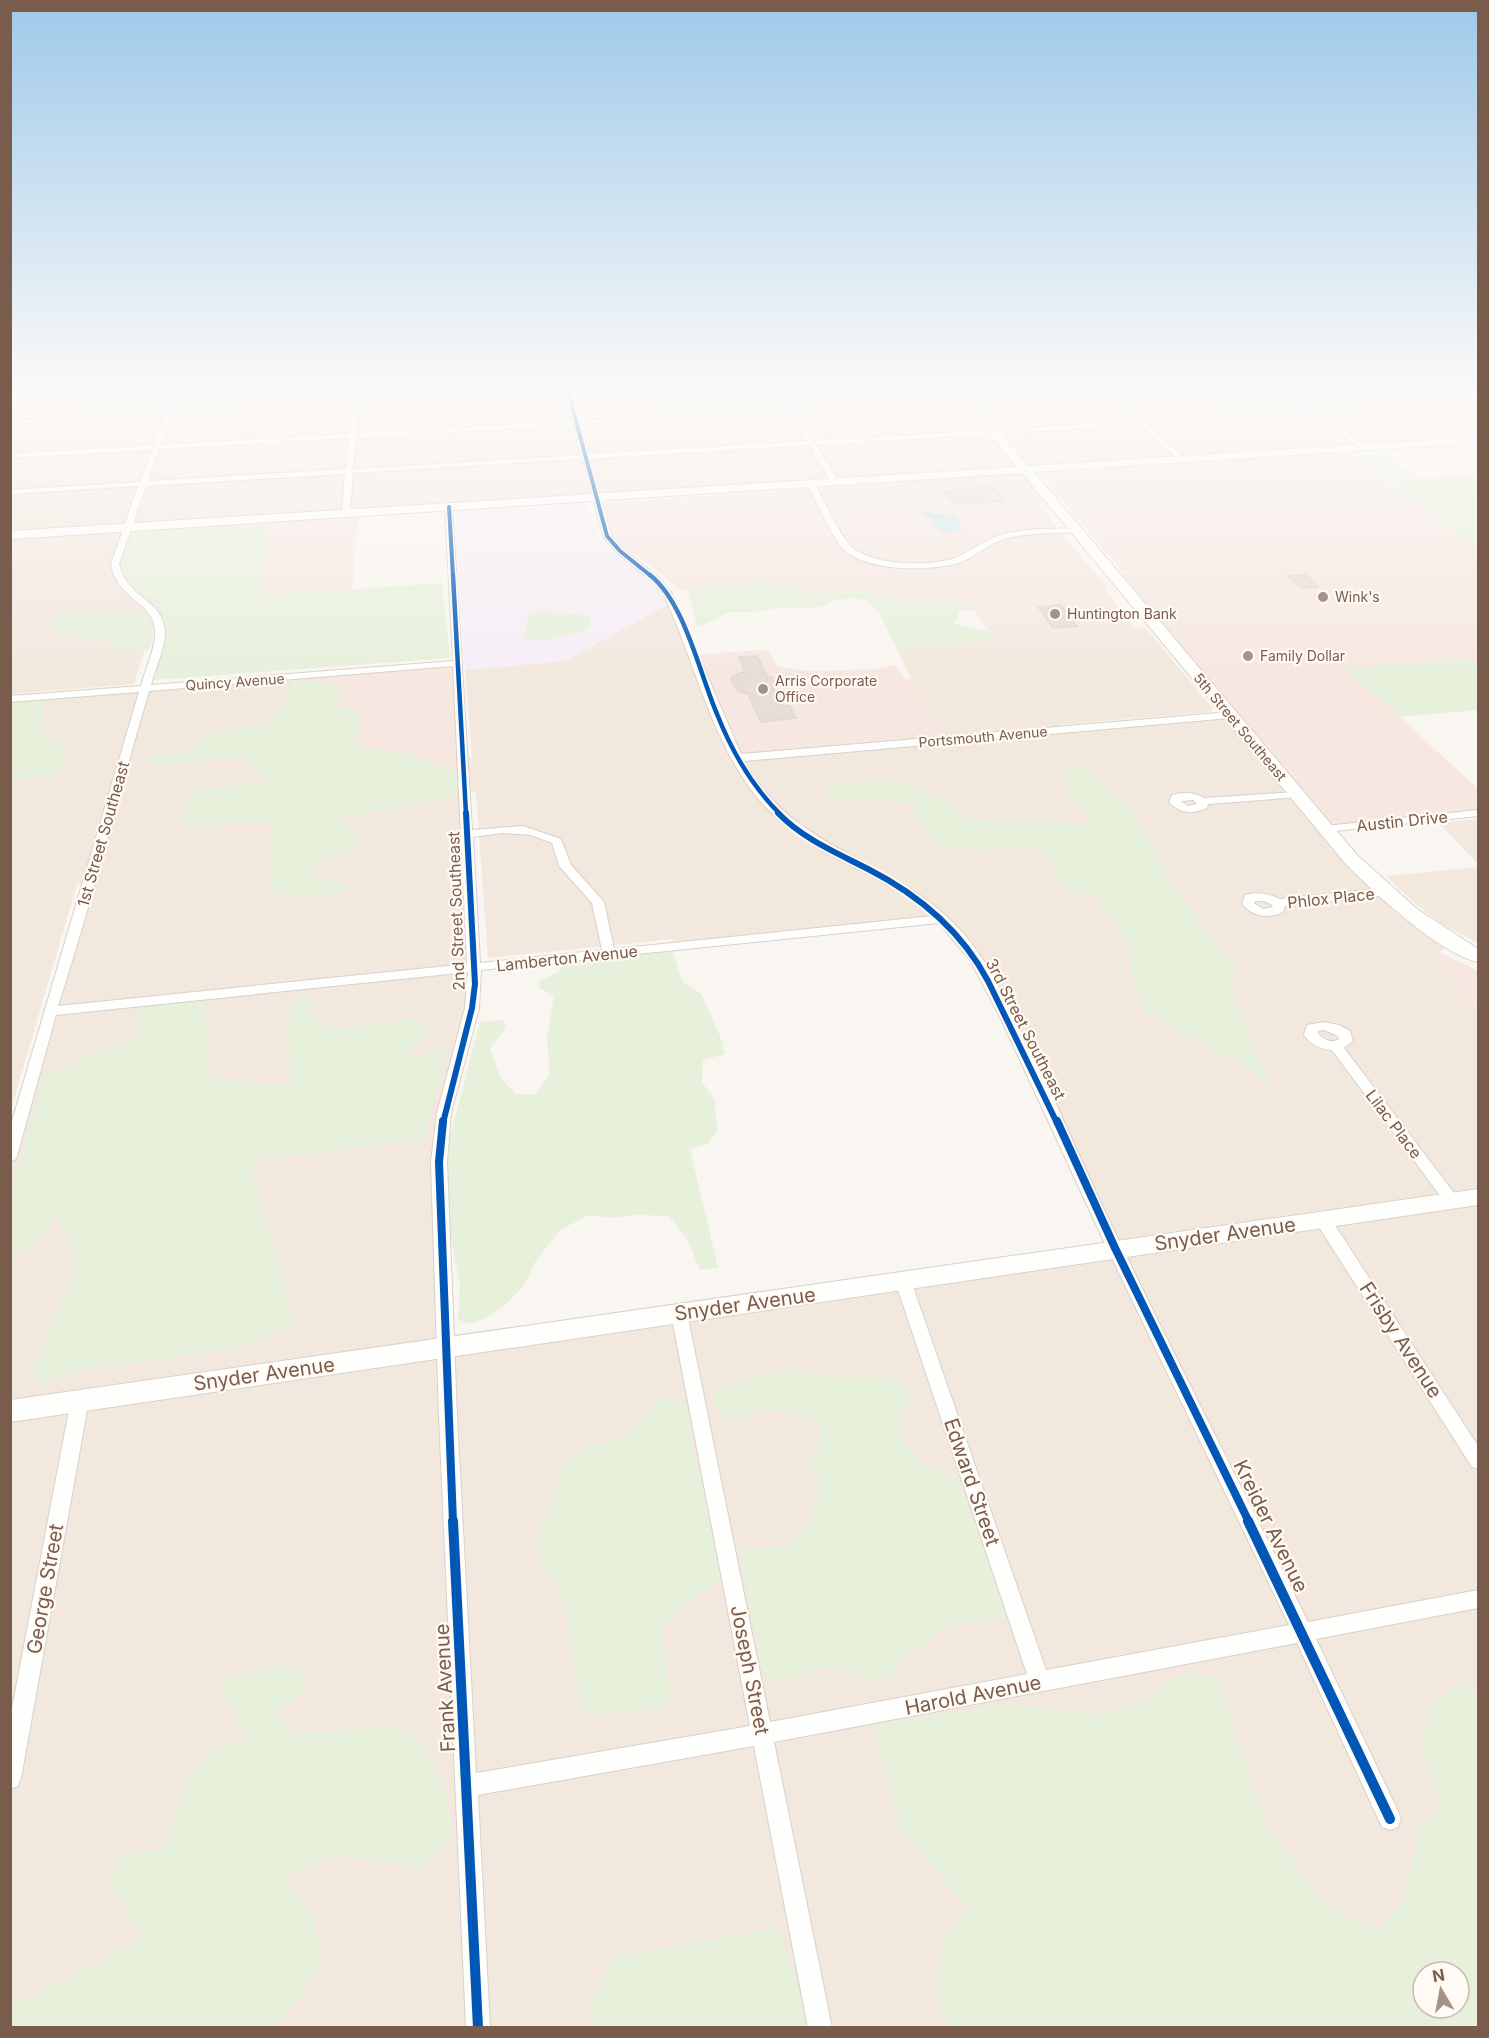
<svg xmlns="http://www.w3.org/2000/svg" width="1489" height="2038" viewBox="0 0 1489 2038" font-family="Inter,sans-serif">
  <style>
    .residential { fill: #f2e8de; fill-rule: evenodd }
    .commercial { fill: #f6e8e1 }
    .education { fill: #f6eef6 }
    .green { fill: #e7f0db; fill-rule: evenodd }
    .water { fill: #d0e8ea }
    .building { fill: #e6ded7; stroke: #e2d8d2; stroke-width: 1.5 }
    .lines { fill: none; stroke-linecap: round; stroke-linejoin: round }
    .minor-casing { stroke: #d7d1cb; stroke-width: 2 }
    .secondary-casing { stroke: #d9d2cb; stroke-width: 2 }
    .minor { fill: #fefefd; fill-rule: evenodd }
    .secondary { fill: #fefefd; fill-rule: evenodd }
    .cycleway-far4-casing { stroke: #fffaf3; stroke-width: 6 }
    .cycleway-far3-casing { stroke: #fffaf3; stroke-width: 8 }
    .cycleway-far2-casing { stroke: #fffaf3; stroke-width: 10 }
    .cycleway-far1-casing { stroke: #fffaf3; stroke-width: 11 }
    .cycleway-casing { stroke: #fffaf3; stroke-width: 14 }
    .cycleway-far4 { stroke: #0057b8; stroke-width: 4 }
    .cycleway-far3 { stroke: #0057b8; stroke-width: 4.5 }
    .cycleway-far2 { stroke: #0057b8; stroke-width: 6 }
    .cycleway-far1 { stroke: #0057b8; stroke-width: 8 }
    .cycleway { stroke: #0057b8; stroke-width: 10 }
    .poi-dot { fill: #a69286; stroke: #fffaf3; stroke-width: 2 }
    .labels { text-anchor: middle; stroke-width: 4.5; stroke-linejoin: round; paint-order: stroke }
    .far-poi-label { font-size: 14px; fill: #7a5c4d; stroke: #fffaf3; text-anchor: start }
    .far-street-label { font-size: 14px; fill: #7a5c4d; stroke: #fffaf3 }
    .street-label { font-size: 16px; fill: #7a5c4d; stroke: #fffaf3 }
    .near-street-label { font-size: 20px; fill: #7a5c4d; stroke: #fffaf3 }
  </style>
  <rect width="100%" height="100%" fill="#f9f5f0"/>
  <path class="residential" d="M11 391H960L967 400 1112 391H1478V440L126 528 132 594 161 627 152 626 134 684 11 694Z
    M672 602 730 745 948 739 905 680 912 679 898 651 994 639 1145 627 1213 709 1210 712 1058 725V730L1230 715 1351 859 1454 942 1439 952 1462 993 1478 1011V1694L1458 1682 1422 1745 1441 1804 1419 1830 1404 1899 1377 1930 1327 1907 1264 1822 1216 1677 1185 1672 1152 1697 1105 1715 1004 1704 933 1868 967 1906 944 1944 933 1987 950 2027H11V1156L88 882 77 884 11 1109V699L348 673 464 757H472L465 670 565 661ZM465 792H476L488 958 672 939 676 946 940 919 986 977 1116 1250 445 1347 444 1113 475 984Z
    M1478 819V864L1439 823Z
    M1478 867V943L1442 924 1412 901 1386 876Z"/>
  <path class="commercial" d="M1345 451 1478 549V666L1470 659 1346 668 1478 789V813L1325 829 1115 575 1125 574 1043 477 1051 473Z
    M1027 470 1054 501 1037 503 1106 586 1107 593 1136 628 994 639 970 604 877 597 872 592 798 593 770 581 681 590 646 562 620 546 612 532 603 503 895 483 892 479Z
    M358 513 352 589 263 595 268 519Z
    M757 650 768 651 777 666 783 668 814 671 876 669 895 665 949 740 737 758 695 655Z
    M458 663 463 766 444 767 403 752 358 747 359 731 347 710 334 705 341 693 328 675Z
    M1439 952 1478 971V1011L1462 993Z"/>
  <path class="education" d="M585 504 602 545 658 586 669 603 565 661 465 670 460 612 457 511Z"/>
  <path class="green" d="M1382 454 1419 478 1478 474V549L1352 456Z
    M268 519 263 595 442 583 450 658 154 680 167 632 164 618 159 617 115 570 126 528Z
    M770 581 794 588 798 593 872 592 877 597 970 604 975 610H960L954 624 988 631 994 639 898 651 879 613 868 601 855 598 831 601 826 605 809 608H778L753 612H729L706 624 697 626 688 590Z
    M80 609 89 617 129 609 143 611C156 626 156 632 149 650L112 652 113 642 64 635 55 627 51 618 61 611Z
    M538 610 589 616V629L545 640 523 641 529 613Z
    M1470 659 1478 666V710L1399 717 1346 668Z
    M291 679 335 684 341 693 334 705 359 712 358 747 403 752 464 776 455 794 415 805 340 818 354 832 361 846 342 856 313 860 311 875 348 885C330 900 293 895 271 891L273 841 271 823 221 824 180 828 182 810 188 794 198 790 265 783C259 774 253 765 242 760 229 754 166 767 144 764L148 757 179 753 215 733 267 723 290 691Z
    M46 700 39 737 66 745 65 755 58 773 11 781V702Z
    M1062 768H1080L1124 801 1150 841 1167 877 1237 973 1230 992 1271 1086 1252 1071 1143 1010 1133 981 1129 947 1097 896 1070 892 1048 859 1036 846 974 850 934 843 912 804 876 799 837 800 823 786 862 781 899 782 942 799 965 818 1009 822 1094 823 1068 791Z
    M672 949 682 981 702 995 720 1036 725 1054 703 1060 702 1082 716 1101 715 1111 718 1130 707 1144 690 1149 718 1268 700 1270 688 1241 669 1216 638 1215 611 1218 589 1215 560 1230 535 1262 524 1285 507 1303 485 1319 468 1324 458 1319 460 1285 451 1239 446 1185 448 1144 480 1022 504 1020 506 1028 490 1048 500 1077 515 1094H535L550 1074 547 1037 554 995 539 988V980L558 973 563 965Z
    M306 995 316 1018 328 1028 374 1025 412 1018 430 1032 403 1060 446 1048 425 1140 270 1158 249 1164 281 1269 294 1325 234 1349 120 1365 89 1367 42 1384 31 1374 74 1271 71 1237 55 1216 48 1231 11 1258V1197L43 1076 139 1035 134 1018 141 1006 204 1001 210 1077 270 1085 291 1083 288 1031 292 1003Z
    M786 1369 824 1377 893 1378 914 1390 905 1409 899 1435 925 1465 960 1481 1009 1617 941 1627 926 1644 897 1660 898 1673 871 1682 843 1669 822 1667 788 1679H764L738 1547H781L808 1529 821 1485 807 1460 820 1445 818 1420 767 1409 726 1422 713 1402 722 1385Z
    M655 1398 682 1400 695 1420 693 1454 705 1482 723 1578 690 1601 662 1629 671 1699 661 1708 583 1715 563 1596 544 1570 535 1547 563 1465 585 1446 622 1440 648 1415Z
    M269 1666 296 1667 309 1681 291 1702 274 1712 294 1733 392 1727 425 1743 448 1801 453 1840 421 1867 332 1855 284 1878 314 1920 321 1959 305 1989 275 2027H11V2006L104 1959 145 1935 109 1887 122 1855 163 1849 185 1782 207 1751 251 1737 225 1701 221 1679Z
    M1185 1672 1216 1677 1264 1822 1327 1907 1377 1930 1404 1899 1419 1830 1441 1804 1421 1745 1431 1706 1459 1682 1478 1694V2027H950L933 1987 944 1944 967 1906 902 1832 874 1724 1004 1704 1105 1715 1152 1697ZM1423 1972H1459V2008H1423Z
    M776 1928 808 2005 811 2027H594L590 2001 614 1957Z"/>
  <path class="water" d="M924 512 953 516 958 519 962 529 955 533 940 532 931 519 923 514Z"/>
  <path class="building" d="M993 486 1004 501 955 504 944 491Z
    M1306 575 1319 587 1301 588 1288 576Z
    M1061 605 1077 626 1053 628 1038 607Z
    M757 656 768 678 772 677 776 686 773 687 782 706 789 705 796 718 761 722 748 694 740 692 735 687 731 680 733 676 745 671 739 657Z"/>
  <g class="lines">
    <g class="minor-casing">
      <path id="minor" d="M173 391H179L172 411 352 401 353 391H359V401L524 391H571L579 420 787 408 777 391H784L794 408 1072 391H1114L1111 393 1142 420 1306 410 1281 391H1289L1314 410 1478 400V404L1320 414 1365 446V450H1362L1311 414 1146 424 1185 458 1186 460 1182 462 1139 425 816 445 839 482 835 484 831 482 809 445 590 459 611 535 623 549 658 577 672 594 741 754 1230 712 1235 715 1230 718 744 761C797 858 907 859 971 943 992 970 1006 1001 1021 1031 1052 1092 1079 1156 1108 1218 1173 1354 1242 1487 1308 1622L1478 1590V1608L1316 1639 1398 1811 1401 1819 1398 1827 1390 1830 1382 1827 1297 1643 774 1742 832 2028H808L754 1746 478 1795 490 2028H466L439 1416 431 1162 437 1113 465 1008 468 972 56 1015 17 1156 15 1160 10 1161V1128L139 692 10 702V696L141 686C145 670 154 652 155 636 158 601 117 602 111 564L138 486 10 494V490L140 482 152 450 10 458V454L153 445 164 416 10 424V420L165 411ZM565 393 572 421 356 433 358 405ZM1104 393 1134 421 814 441 796 412ZM351 405 349 434 161 445 171 415ZM789 412 807 441 589 454 581 424ZM574 425 581 455 353 469 356 438ZM349 438 346 469 148 481 159 449ZM583 459 603 536 617 553 652 581 664 595C701 674 717 775 791 830 835 864 890 878 932 916L614 949 604 902 571 865 561 839 523 826 472 830 452 505 445 507 453 661 151 685C155 669 164 651 165 635 166 599 126 599 119 564L146 486 345 474 342 514 346 516 350 514 353 473ZM453 666 467 964 58 1006C92 902 118 796 149 691ZM503 833 531 835 552 843 559 866 592 903 602 950 480 963 473 837ZM939 923 970 960 1000 1017 1107 1248 1289 1625 1046 1670 911 1281 909 1277 903 1275 897 1277 895 1281 1027 1674 770 1722 687 1313 685 1308 679 1306 673 1308 671 1313 750 1726 476 1773 457 1416 447 1162 451 1113 479 1008 481 970Z
        M1474 391H1478V394L1476 393Z
        M808 482 815 484C825 501 837 530 849 544 867 566 930 567 955 558 972 551 986 538 1004 534 1028 528 1054 529 1078 528L1082 530 1078 532C1054 534 1028 532 1005 539 989 543 976 556 961 562 933 572 864 572 842 548 831 535 816 500 807 484Z
        M1296 792 1302 795 1300 797 1208 804 1207 808C1193 814 1180 814 1169 802L1172 795C1182 792 1195 792 1204 798ZM1193 800 1197 804 1188 806 1181 801Z
        M1478 810V816L1325 832 1319 829 1325 826Z
        M1383 888 1389 892 1387 895 1285 906 1283 912C1268 919 1253 917 1242 904L1245 895C1257 892 1268 893 1280 899ZM1255 901H1264L1272 905 1273 907 1263 909 1254 903Z
        M1324 1022 1339 1025 1350 1031 1353 1041 1344 1048 1457 1197 1460 1201 1457 1205H1447L1332 1050C1320 1049 1311 1045 1304 1035L1307 1025ZM1324 1030 1338 1036 1339 1039C1331 1044 1324 1039 1318 1034V1031Z
        M1323 1214 1329 1216 1478 1446V1469L1472 1467 1317 1224 1315 1220 1317 1216Z
        M80 1393 86 1395 89 1400 21 1778 18 1786 10 1789V1719L71 1400 74 1395Z"/>
    </g>
    <g class="secondary-casing">
      <path id="secondary" d="M955 391H965L1028 466 1478 437V443L1034 472 1357 855 1417 909 1478 949V962C1440 954 1372 891 1345 863L1022 473 10 539V531L1017 467Z
        M1478 1189V1205L10 1422V1400Z"/>
    </g>
    <use href="#minor" class="minor"/>
    <use href="#secondary" class="secondary"/>
    <g class="cycleway-far4-casing">
      <path id="cycleway-far4" d="M568 391 607 536 620 551 651 576
        M449 507 453 576"/>
    </g>
    <g class="cycleway-far3-casing">
      <path id="cycleway-far3" d="M453 575 466 814
        M650 575C685 603 699 672 717 714 732 752 751 785 780 814"/>
    </g>
    <g class="cycleway-far2-casing">
      <path id="cycleway-far2" d="M778 813C803 839 837 853 868 869 919 895 961 930 988 981L1057 1123
        M443 1123 472 1008 475 984 466 813"/>
    </g>
    <g class="cycleway-far1-casing">
      <path id="cycleway-far1" d="M443 1121 439 1162 453 1522
        M1057 1121 1115 1248 1249 1522"/>
    </g>
    <g class="cycleway-casing">
      <path id="cycleway" d="M453 1521 478 2028
        M1248 1521 1390 1819"/>
    </g>
    <use href="#cycleway-far4" class="cycleway-far4"/>
    <use href="#cycleway-far3" class="cycleway-far3"/>
    <use href="#cycleway-far2" class="cycleway-far2"/>
    <use href="#cycleway-far1" class="cycleway-far1"/>
    <use href="#cycleway" class="cycleway"/>
  </g>
  <linearGradient id="sky" x2="0" y2="1"><stop stop-color="#9ec9e9"/><stop offset="0.58" stop-color="#fcfaf8"/><stop offset="1" stop-color="#fcfaf8" stop-opacity="0"/></linearGradient>
  <rect width="1489" height="677" fill="url(#sky)"/>
  <g class="poi-dot">
    <circle cx="1323" cy="597" r="6"/>
    <circle cx="1055" cy="614" r="6"/>
    <circle cx="1248" cy="656" r="6"/>
    <circle cx="763" cy="689" r="6"/>
  </g>
  <g class="labels">
    <g class="far-poi-label">
      <text x="1335" y="602">Wink's</text>
      <text x="1067" y="619">Huntington Bank</text>
      <text x="1260" y="661">Family Dollar</text>
      <text x="775" y="686">Arris Corporate<tspan x="775" dy="16">Office</tspan></text>
    </g>
    <g class="far-street-label">
      <text transform="translate(235 682) rotate(-4)" y="5">Quincy Avenue</text>
      <text transform="translate(1240 727) rotate(50)" y="5">5th Street Southeast</text>
      <text transform="translate(983 737) rotate(-5)" y="5">Portsmouth Avenue</text>
    </g>
    <g class="street-label">
      <text transform="translate(1402 821) rotate(-6)" y="6">Austin Drive</text>
      <text transform="translate(103 834) rotate(-74)" y="6">1st Street Southeast</text>
      <text transform="translate(1331 898) rotate(-6)" y="6">Phlox Place</text>
      <text transform="translate(456 911) rotate(-92)" y="6">2nd Street Southeast</text>
      <text transform="translate(567 958) rotate(-6)" y="6">Lamberton Avenue</text>
      <text transform="translate(1026 1029) rotate(63)" y="6">3rd Street Southeast</text>
      <text transform="translate(1394 1124) rotate(53)" y="6">Lilac Place</text>
    </g>
    <g class="near-street-label">
      <text transform="translate(1225 1234) rotate(-8)" y="7">Snyder Avenue</text>
      <text transform="translate(745 1304) rotate(-8)" y="7">Snyder Avenue</text>
      <text transform="translate(1401 1340) rotate(57)" y="7">Frisby Avenue</text>
      <text transform="translate(264 1374) rotate(-8)" y="7">Snyder Avenue</text>
      <text transform="translate(972 1482) rotate(71)" y="7">Edward Street</text>
      <text transform="translate(1271 1526) rotate(64)" y="7">Kreider Avenue</text>
      <text transform="translate(45 1589) rotate(-80)" y="7">George Street</text>
      <text transform="translate(750 1670) rotate(79)" y="7">Joseph Street</text>
      <text transform="translate(445 1688) rotate(-93)" y="7">Frank Avenue</text>
      <text transform="translate(973 1695) rotate(-11)" y="7">Harold Avenue</text>
    </g>
  </g>
  <rect width="1489" height="2038" fill="none" stroke="#7a5c4d" stroke-width="24"/>
  <g transform="translate(1441 1990) rotate(350)"><circle r="28" fill="#fffaf3" stroke="#cabbb1" stroke-width="1.5"/>
  <path d="M0-4.5L10 22L0 15L-10 22Z" fill="#a69286"/>
  <text y="-9" font-size="16" font-weight="bold" text-anchor="middle" fill="#7a5c4d">N</text>
  </g>
</svg>
